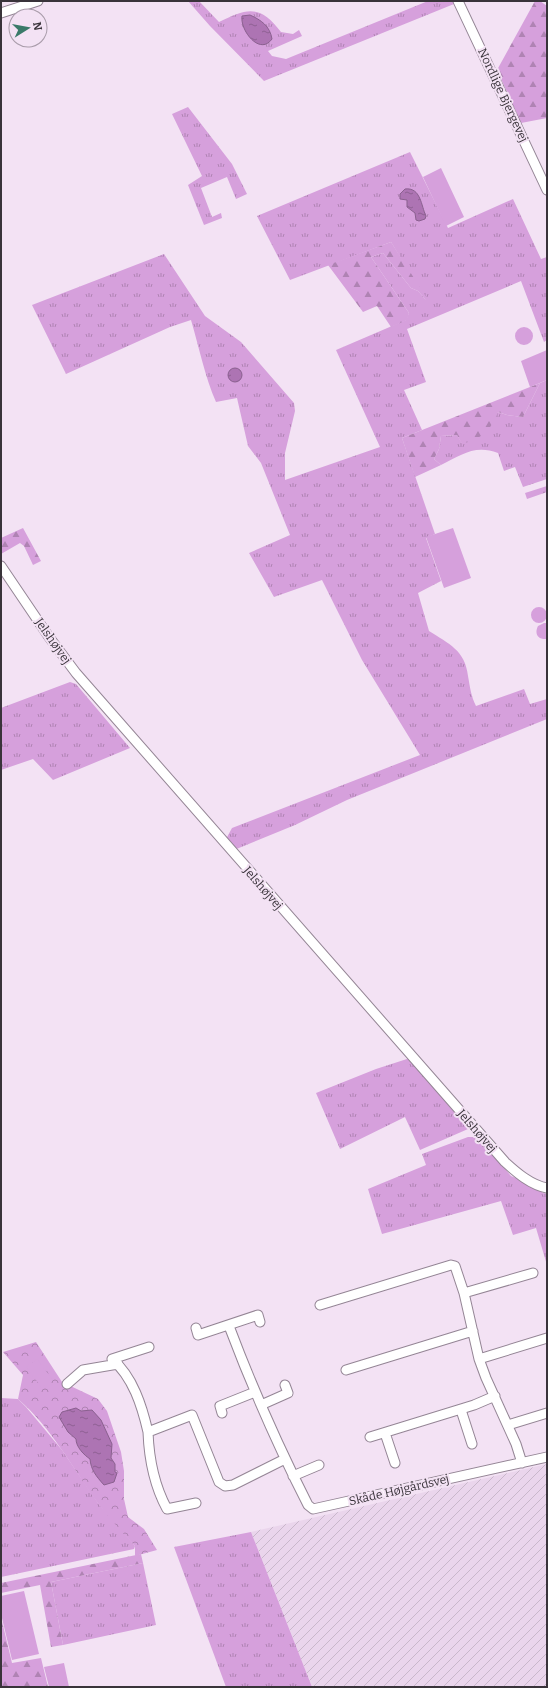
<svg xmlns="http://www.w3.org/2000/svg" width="548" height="1688" viewBox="0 0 548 1688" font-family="Bitter,serif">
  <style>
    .industrial { fill: url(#industrial-furrows) }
    .grass { fill: url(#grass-tufts) }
    .forest { fill: url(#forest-firs) }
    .park { fill: url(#park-crowns) }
    .pitch { fill: #d6a0dc }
    .water { fill: url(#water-ripples); stroke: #8a608f }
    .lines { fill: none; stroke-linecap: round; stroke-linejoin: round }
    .minor-casing { stroke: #948595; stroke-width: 11 }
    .minor { stroke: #fff; stroke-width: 9 }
    .labels { text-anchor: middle; stroke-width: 4; stroke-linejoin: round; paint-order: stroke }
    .street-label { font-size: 12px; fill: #39333a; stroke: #f3e2f4 }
  </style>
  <defs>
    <pattern id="industrial-furrows" width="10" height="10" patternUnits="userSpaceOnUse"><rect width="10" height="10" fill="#ead5ec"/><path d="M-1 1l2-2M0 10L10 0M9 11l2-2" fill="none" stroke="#c9b7cb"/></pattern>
    <pattern id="grass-tufts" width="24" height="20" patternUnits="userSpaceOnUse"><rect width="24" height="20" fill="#d6a0dc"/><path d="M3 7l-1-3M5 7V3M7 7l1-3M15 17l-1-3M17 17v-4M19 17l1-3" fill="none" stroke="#af83b3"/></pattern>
    <pattern id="forest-firs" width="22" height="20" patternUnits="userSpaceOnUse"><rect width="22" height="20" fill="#d6a0dc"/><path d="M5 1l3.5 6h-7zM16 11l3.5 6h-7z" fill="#af83b3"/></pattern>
    <pattern id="park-crowns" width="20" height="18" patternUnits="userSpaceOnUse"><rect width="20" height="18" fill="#d6a0dc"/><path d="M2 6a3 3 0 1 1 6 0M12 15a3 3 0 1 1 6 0" fill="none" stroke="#af83b3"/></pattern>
    <pattern id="water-ripples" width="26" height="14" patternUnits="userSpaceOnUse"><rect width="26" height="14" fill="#ad74b3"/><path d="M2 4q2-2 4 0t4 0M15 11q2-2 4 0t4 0" fill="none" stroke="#8e6093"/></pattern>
  </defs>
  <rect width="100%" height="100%" fill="#f3e2f4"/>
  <path class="industrial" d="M547 1464V1687H312L251 1532Z"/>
  <path class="grass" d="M188 1H199L219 22C247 8 260 4 281 32L293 34 299 30 302 36 268 51 272 56 286 59 428 1H453L454 4 264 81 210 26Z
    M188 107 232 164 247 194 236 199 227 177 201 188 212 217 221 213 222 218 204 225 188 185 202 176 172 114Z
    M410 152 448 228 513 199 541 259 547 257V340L544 342 521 281 407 329 426 382 404 390 422 430 402 438 435 534 426 538 441 581 418 593 429 631C449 644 465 650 468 676 470 687 471 696 476 706L524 689 530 704 547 699V719L347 800 295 825 234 850 226 839 232 828 420 755 362 660 322 580 274 597 249 553 290 535 261 463 248 446 237 398 216 402C205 377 199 347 191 320L170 327 66 374 32 305 164 254 205 316 241 342 294 403 295 411 285 453V480L380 447 336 350 406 320 409 313 371 257 383 253 411 288 418 291 426 300 391 242 290 280 257 216Z
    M547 380V479L523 487 515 467 504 471 498 453C475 444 461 455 441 465L434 459 439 449 441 436 457 435 462 443 498 412 507 415 523 417 540 383Z
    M70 682 76 684 130 748 53 780 33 759 1 770V708Z
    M410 1058 468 1129 420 1150 405 1117 340 1149 316 1093 376 1069Z
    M468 1137H477L511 1176 528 1183 543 1193 547 1194V1265L536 1228 513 1235 501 1201 382 1234 368 1189 426 1165 422 1154Z
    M1 1398 18 1399 26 1407 62 1450 98 1503 135 1546 134 1549 1 1577Z
    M251 1532 312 1687H226L174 1547Z
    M143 1563 156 1625 63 1645 51 1582Z"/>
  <path class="forest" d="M535 1H540L547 6V118L521 123 497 70Z
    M391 242 428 300H426L418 291 411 288 383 253 371 257 409 313 407 320 391 327 377 306 363 312 328 265Z
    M540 383 523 417 507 415 498 412C490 432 482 438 462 444L457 435 441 436 439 449 434 459 441 465 415 477 402 438Z
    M547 486V492L527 499 525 493Z
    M23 528 41 561 33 565 24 546 20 543 1 554V538Z
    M141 1554 143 1563 51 1582 63 1645 51 1647 40 1585 1 1593V1583Z
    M1 1617 12 1663 41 1658 48 1687H1Z"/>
  <path class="park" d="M36 1342 62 1382 98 1399 107 1411 121 1452 124 1471V1499L128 1517 144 1529 157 1550 135 1556V1546C122 1532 108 1517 97 1502 72 1467 51 1427 18 1399L23 1375 3 1352Z"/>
  <path class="pitch" d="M441 168 464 217 446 226 423 177Z
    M515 336a9 9 0 1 1 18 0a9 9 0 1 1-18 0Z
    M547 350V380L530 387 521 361Z
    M453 528 471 578 444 588 426 537Z
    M531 615a8 8 0 1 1 16 0a8 8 0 1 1-16 0Z
    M544 623H547V639C538 640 534 634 538 626Z
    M37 1359 53 1380 42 1388 26 1367Z
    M24 1591 39 1654 12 1660 1 1614V1596Z
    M64 1663 69 1687H49L44 1667Z"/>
  <path class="water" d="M250 15C261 20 270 26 272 39 260 56 240 31 242 16Z
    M405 189C421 187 421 206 426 216L425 219 419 221 416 220 415 213 407 207V200L400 199V194Z
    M228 375a7 7 0 1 1 14 0a7 7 0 1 1-14 0Z
    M76 1408 81 1411 92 1410 101 1420 112 1444 111 1458 115 1464V1472L117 1473 114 1482 104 1485C96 1476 91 1470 90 1459 84 1455 76 1447 76 1439L68 1432 59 1417 62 1412Z"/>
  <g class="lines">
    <g class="minor-casing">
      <path id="minor" d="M458 1 547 190
        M1 13 38 1
        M1 566 49 637 76 673 505 1162C517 1173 531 1185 547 1188
        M464 1293 533 1273
        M320 1305 451 1265 455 1266 464 1293 479 1359 486 1378 516 1444 522 1463
        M229 1326C252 1387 278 1446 308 1505L313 1509 547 1457
        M196 1328 198 1335 258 1315 260 1322
        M149 1347 112 1359C133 1377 142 1406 148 1432L192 1415 219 1482 225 1486 233 1485 285 1459
        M479 1359 547 1338
        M346 1370 473 1331
        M67 1384 83 1370 118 1364
        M261 1405 288 1393 285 1385
        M461 1410 472 1444
        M222 1413 220 1406 255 1392
        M508 1425 547 1413
        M148 1432C149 1459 154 1485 167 1509L196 1503
        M385 1433 395 1463
        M370 1437 474 1405 495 1396
        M293 1476 319 1465"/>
    </g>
    <use href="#minor" class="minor"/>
  </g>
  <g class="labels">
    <g class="street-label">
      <text transform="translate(503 95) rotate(65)" y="4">Nordlige Bjergevej</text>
      <text transform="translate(53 641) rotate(55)" y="4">Jelshøjvej</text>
      <text transform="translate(263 888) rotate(49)" y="4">Jelshøjvej</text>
      <text transform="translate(477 1131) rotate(49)" y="4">Jelshøjvej</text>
      <text transform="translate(399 1490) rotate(-13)" y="4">Skåde Højgårdsvej</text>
    </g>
  </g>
  <rect width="548" height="1688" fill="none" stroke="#39333a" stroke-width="4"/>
  <g transform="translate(28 28) rotate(79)"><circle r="19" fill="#f3e2f4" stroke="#a99caa"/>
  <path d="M0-3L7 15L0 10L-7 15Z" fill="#3a7a69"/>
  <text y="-6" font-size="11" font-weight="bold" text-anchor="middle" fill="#39333a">N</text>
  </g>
</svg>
